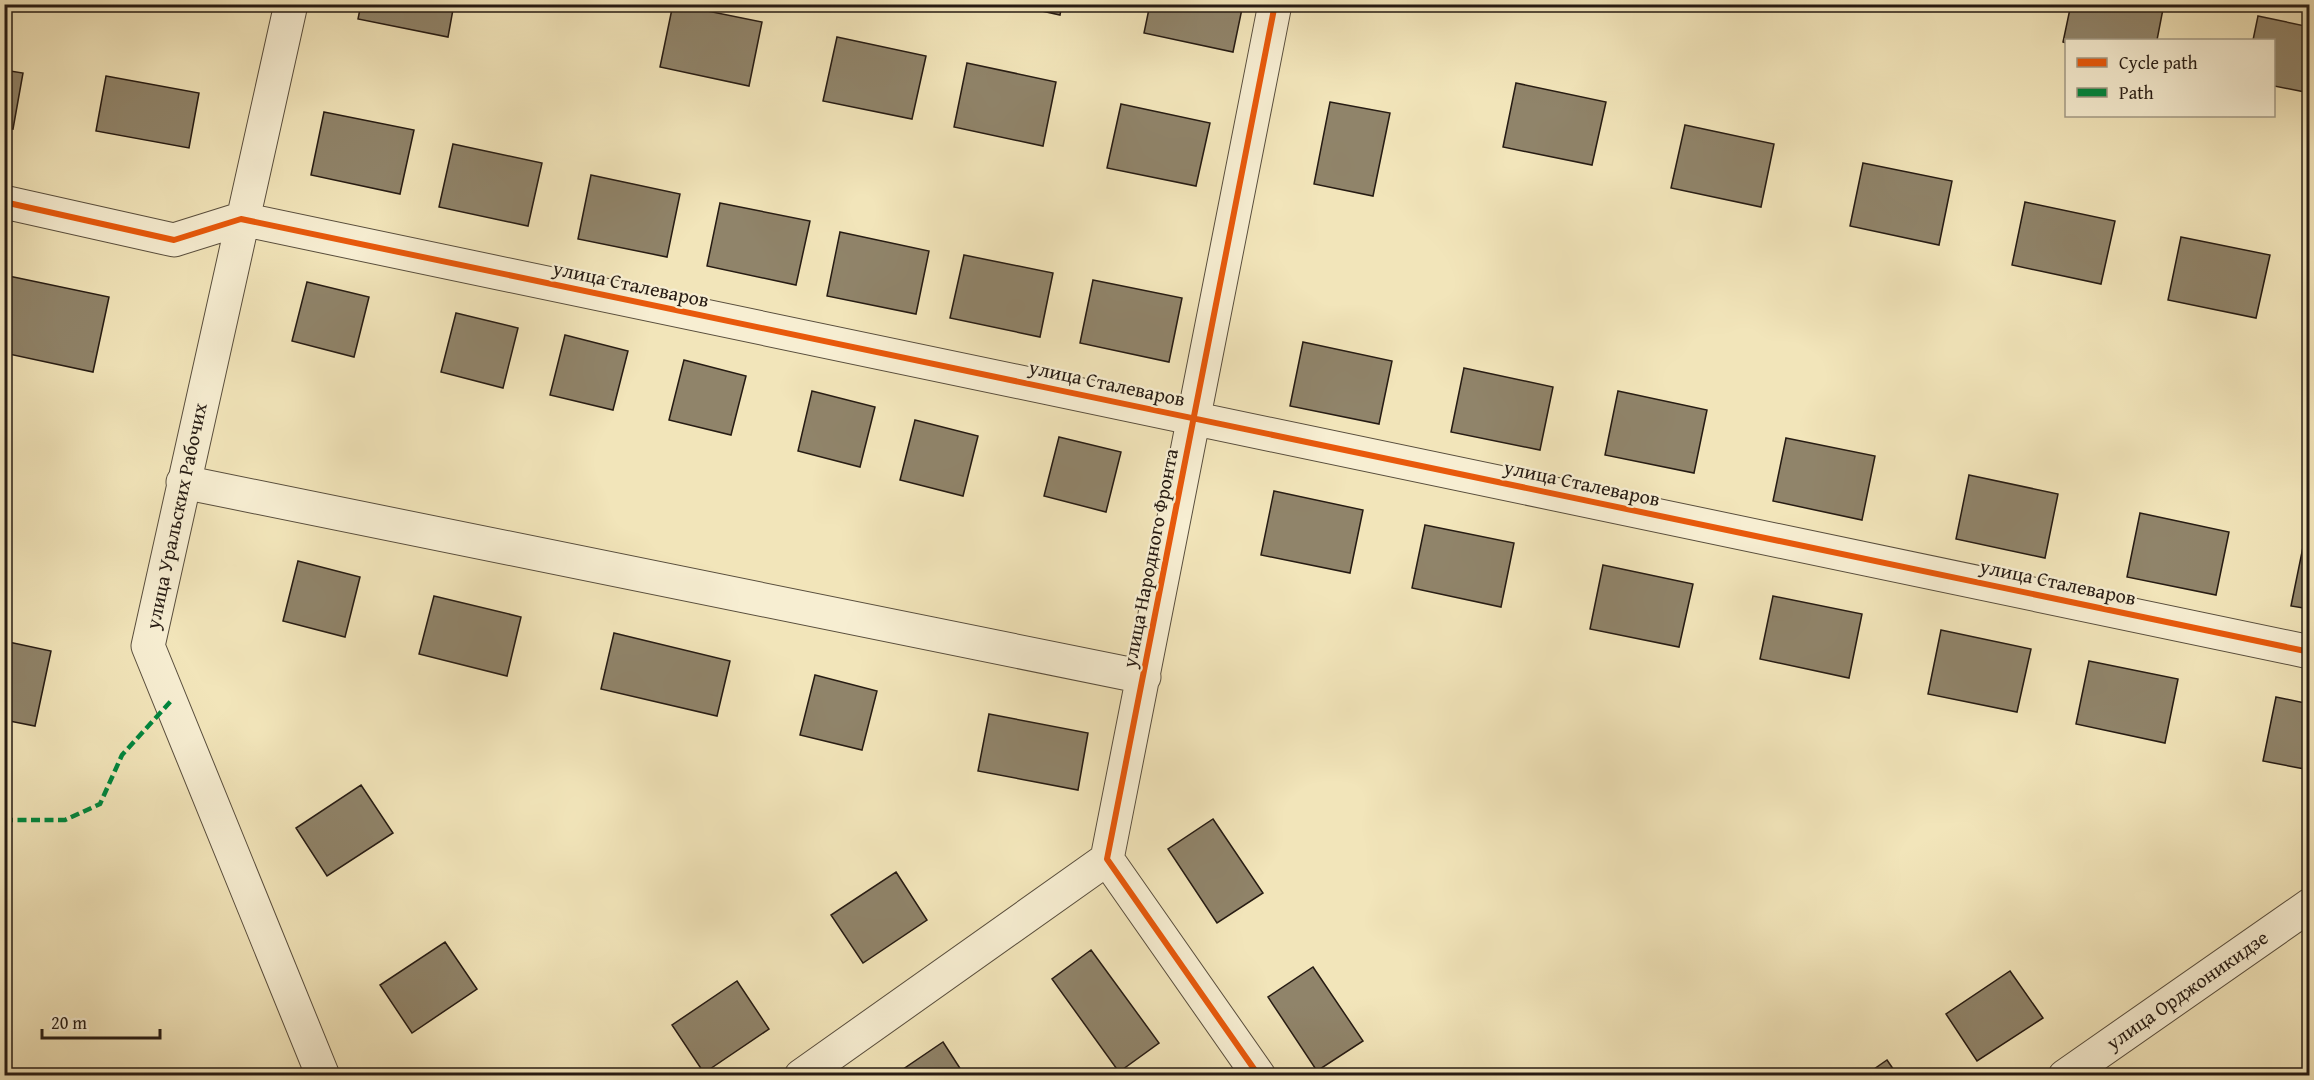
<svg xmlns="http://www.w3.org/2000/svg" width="2314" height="1080" viewBox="0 0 2314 1080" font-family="'Gentium Book Plus',serif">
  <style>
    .building { fill: #90846a; stroke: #261b13; stroke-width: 1.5 }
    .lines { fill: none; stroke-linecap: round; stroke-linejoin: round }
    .street-casing { stroke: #594e3d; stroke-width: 35 }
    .street { stroke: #f7eed2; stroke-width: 33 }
    .quiet { stroke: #00873e; stroke-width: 4.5; stroke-dasharray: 9 4.5; stroke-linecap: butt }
    .cycleway-casing { stroke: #f7eed2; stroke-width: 10 }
    .cycleway { stroke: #e8590c; stroke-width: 6 }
    .labels { text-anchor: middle; stroke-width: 4.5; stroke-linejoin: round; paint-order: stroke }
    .street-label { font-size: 20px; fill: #261b13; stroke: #f7eed2 }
  </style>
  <rect width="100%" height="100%" fill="#f2e5ba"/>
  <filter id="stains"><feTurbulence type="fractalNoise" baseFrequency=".00333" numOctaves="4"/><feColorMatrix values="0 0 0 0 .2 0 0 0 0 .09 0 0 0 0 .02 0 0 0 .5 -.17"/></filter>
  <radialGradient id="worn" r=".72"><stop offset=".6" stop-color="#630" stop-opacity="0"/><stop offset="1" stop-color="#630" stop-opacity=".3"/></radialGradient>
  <path class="building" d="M361 4H454L448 37 358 19Z
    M673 4 762 22 749 86 660 67Z
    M1011 4H1062L1060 15Z
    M1150 4H1243L1233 52 1144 33Z
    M2071 4H2164L2157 40H2066V43L2063 42Z
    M2258 16 2310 27V93L2274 86V40H2253Z
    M837 37 926 56 912 119 823 101Z
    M967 63 1056 82 1043 146 954 127Z
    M4 70 23 73 13 129 4 127Z
    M106 76 199 93 189 148 96 131Z
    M1516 83 1606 102 1592 165 1503 147Z
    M1330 102 1390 113 1373 196 1314 184Z
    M1121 104 1210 123 1196 186 1107 168Z
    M324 112 414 130 400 194 311 175Z
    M1685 125 1774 144 1761 207 1671 188Z
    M453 144 542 163 528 226 439 207Z
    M1863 163 1952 181 1939 245 1850 226Z
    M591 175 680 194 667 257 578 239Z
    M2025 202 2115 221 2101 284 2012 265Z
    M720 203 810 221 796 285 707 266Z
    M840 232 929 251 916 314 827 296Z
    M2181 237 2270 255 2256 318 2168 300Z
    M964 255 1053 273 1040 337 950 318Z
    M4 275 109 297 93 372 4 353Z
    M1093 280 1182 298 1169 362 1080 343Z
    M307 282 369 297 354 357 292 341Z
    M456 313 518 328 503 388 441 372Z
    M565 335 628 351 613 410 550 395Z
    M1303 342 1392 361 1379 424 1290 406Z
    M684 360 746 376 731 435 669 420Z
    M1464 368 1553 387 1540 450 1451 432Z
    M812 391 875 407 860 467 798 451Z
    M1618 391 1707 410 1694 473 1605 455Z
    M915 420 978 436 963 496 900 480Z
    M1059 437 1121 452 1106 512 1044 496Z
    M1786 438 1875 456 1862 520 1773 501Z
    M1969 475 2058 494 2045 558 1956 539Z
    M1274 491 1363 510 1350 573 1261 555Z
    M2140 513 2229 532 2216 595 2127 577Z
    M1425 525 1514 543 1501 607 1412 588Z
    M2304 542 2310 543V609L2291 606Z
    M298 561 360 577 345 637 283 621Z
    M1603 565 1693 584 1679 647 1590 629Z
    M434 596 521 617 507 676 419 654Z
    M1773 596 1862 614 1849 678 1760 659Z
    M1941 630 2031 649 2017 712 1928 694Z
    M614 633 730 661 717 716 601 689Z
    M4 641 51 651 35 726 4 720Z
    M2089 661 2178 679 2165 743 2076 724Z
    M815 675 877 691 862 750 800 735Z
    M2276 697 2310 704V770L2263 761Z
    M989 714 1088 733 1078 790 978 771Z
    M361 785 393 833 327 876 296 828Z
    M1213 819 1263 893 1217 923 1168 849Z
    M896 872 927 920 863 963 831 915Z
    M445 942 477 989 412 1033 380 985Z
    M1091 950 1159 1043 1119 1072 1052 979Z
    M1313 967 1363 1041 1317 1071 1268 997Z
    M2010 971 2043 1018 1977 1061 1946 1014Z
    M737 981 769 1029 704 1073 672 1025Z
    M943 1042 965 1076H893Z
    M1887 1060 1898 1076H1864Z"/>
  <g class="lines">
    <g class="street-casing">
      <path id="street" d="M291 4 148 646 323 1076
        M4 202 174 240 241 219 2310 652
        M183 482 1144 677
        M801 1076 1107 859
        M1259 1076 1107 859 1275 4
        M2065 1076 2310 905"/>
    </g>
    <use href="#street" class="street"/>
    <path class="quiet" d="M4 820H65L100 804 122 755 171 701"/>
    <g class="cycleway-casing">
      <path id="cycleway" d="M4 202 174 240 241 219 2310 652
        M1259 1076 1107 859 1275 4"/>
    </g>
    <use href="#cycleway" class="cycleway"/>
  </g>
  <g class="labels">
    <g class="street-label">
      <text transform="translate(631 284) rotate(12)" y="7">улица Сталеваров</text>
      <text transform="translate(1107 383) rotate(12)" y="7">улица Сталеваров</text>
      <text transform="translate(1582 483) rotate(12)" y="7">улица Сталеваров</text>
      <text transform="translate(176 516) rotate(-78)" y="7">улица Уральских Рабочих</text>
      <text transform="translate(1150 558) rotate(-79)" y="7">улица Народного Фронта</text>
      <text transform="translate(2058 582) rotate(12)" y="7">улица Сталеваров</text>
      <text transform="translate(2187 990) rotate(-35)" y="7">улица Орджоникидзе</text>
    </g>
  </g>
  <rect width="2314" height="1080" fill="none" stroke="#f2e5ba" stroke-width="24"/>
  <rect x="6" y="6" width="2302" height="1068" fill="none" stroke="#261b13" stroke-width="3"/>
  <rect x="12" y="12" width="2290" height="1056" fill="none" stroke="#261b13" stroke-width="1.5"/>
  <rect x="2065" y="39" width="210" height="78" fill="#f7eed2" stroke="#a39a86" stroke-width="1.5"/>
  <rect x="2077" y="58" width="30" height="9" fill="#e8590c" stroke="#a39a86" stroke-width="1.5"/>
  <text x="2119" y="69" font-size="18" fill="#261b13">Cycle path</text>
  <rect x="2077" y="88" width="30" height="9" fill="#00873e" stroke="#a39a86" stroke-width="1.5"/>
  <text x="2119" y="99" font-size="18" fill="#261b13">Path</text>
  <path d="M42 1029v9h118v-9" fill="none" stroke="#261b13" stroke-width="3"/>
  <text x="51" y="1029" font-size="18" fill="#261b13" stroke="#f7eed2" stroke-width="4.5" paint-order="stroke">20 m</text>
  <rect width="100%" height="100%" filter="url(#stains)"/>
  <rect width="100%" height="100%" fill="url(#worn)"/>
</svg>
